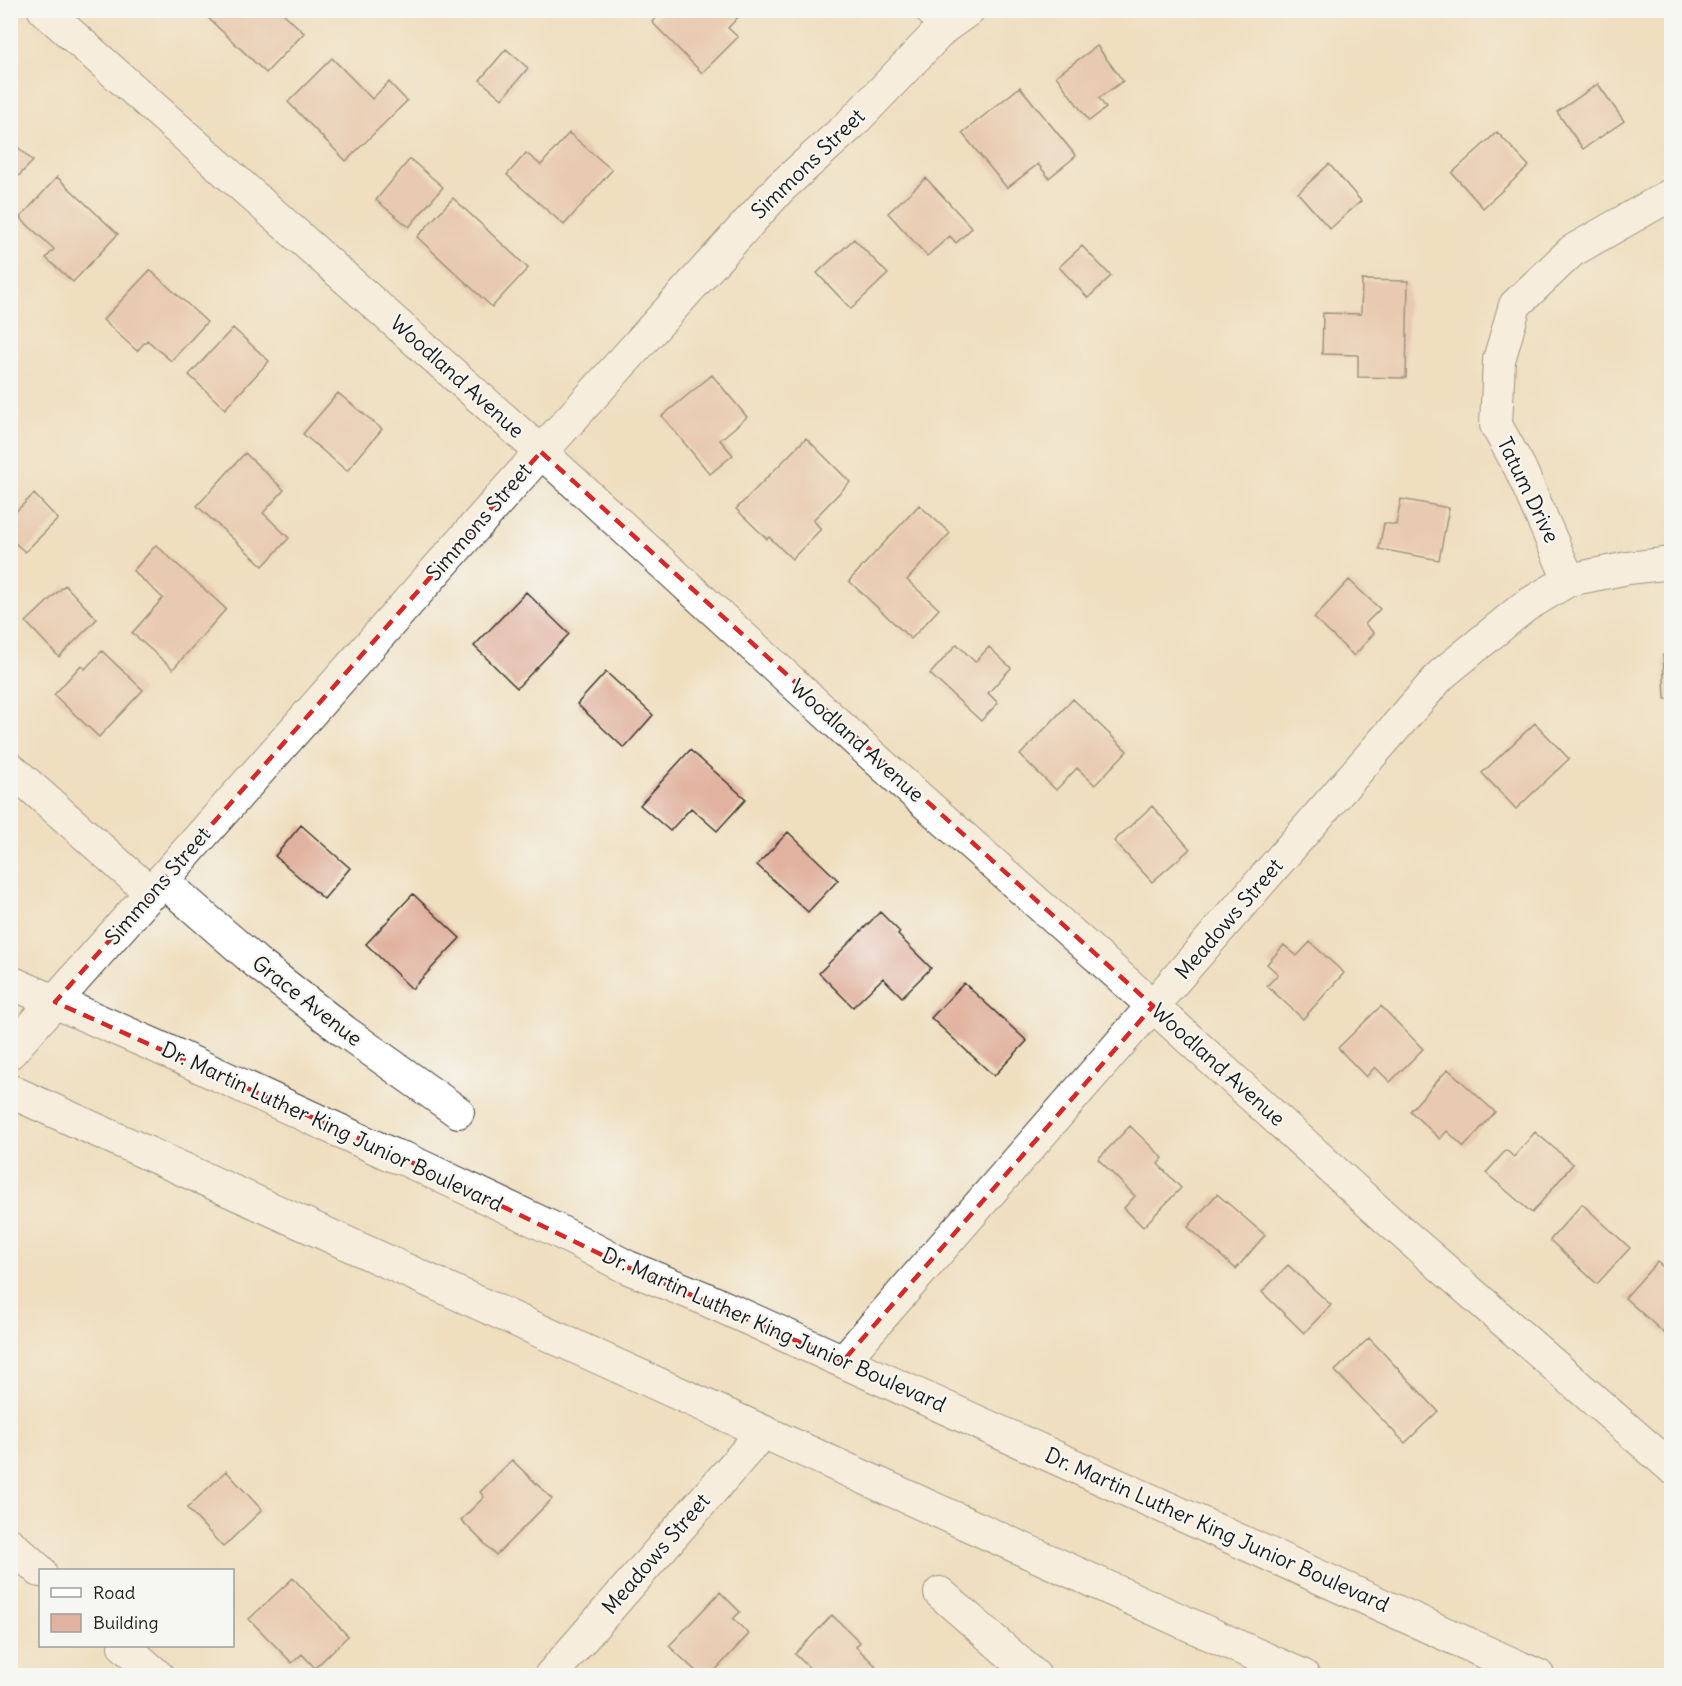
<svg xmlns="http://www.w3.org/2000/svg" width="1682" height="1686" viewBox="0 0 1682 1686" font-family="Delius,sans-serif">
  <style>
    .building { fill: #e1b29f }
    .lines { fill: none; stroke-linecap: round; stroke-linejoin: round }
    .street-casing { stroke: #3c3934; stroke-width: 34 }
    .secondary-casing { stroke: #3c3934; stroke-width: 35 }
    .primary-casing { stroke: #3c3934; stroke-width: 35 }
    .street { stroke: #fff; stroke-width: 32 }
    .secondary { stroke: #fff; stroke-width: 33 }
    .primary { stroke: #fff; stroke-width: 33 }
    .marked { fill: none; stroke: #d62828; stroke-width: 4.5; stroke-dasharray: 12 8; stroke-linejoin: round }
    .labels { text-anchor: middle; stroke-width: 4.5; stroke-linejoin: round; paint-order: stroke }
    .street-label { font-size: 21px; fill: #1c1c1c; stroke: #f6f6f2 }
  </style>
  <rect width="100%" height="100%" fill="#f6f6f2"/>
  <filter id="ink" filterUnits="userSpaceOnUse"><feTurbulence type="fractalNoise" baseFrequency=".0167" numOctaves="2"/><feDisplacementMap in="SourceGraphic" scale="12" xChannelSelector="R" yChannelSelector="G"/><feConvolveMatrix kernelMatrix="1 2 1 2 8 2 1 2 1" color-interpolation-filters="sRGB"/></filter>
  <filter id="wash" filterUnits="userSpaceOnUse"><feTurbulence type="fractalNoise" baseFrequency=".008" numOctaves="4" result="noise"/><feDisplacementMap in="SourceGraphic" scale="24" xChannelSelector="R" yChannelSelector="G"/><feGaussianBlur stdDeviation="1.35" result="paint"/><feColorMatrix in="noise" values="0 0 0 0 0 0 0 0 0 0 0 0 0 0 0 0 0 1.4 0 .05"/><feComposite in="paint" operator="in"/></filter>
  <g filter="url(#wash)">
    <rect width="100%" height="100%" fill="#efdfbf"/>
    <g id="blocks">
      <path class="building" d="M212 10H284L282 12 304 33 266 73 207 17Z
        M663 10H745L728 28 738 37 702 73 652 22Z
        M1097 46 1123 81 1099 98 1106 108 1089 121 1056 76Z
        M506 49 528 68 502 99 480 80Z
        M332 58 372 99 389 82 407 101 346 161 288 102Z
        M1598 84 1624 121 1583 149 1557 112Z
        M1020 87 1076 156 1049 178 1038 164 1007 188 962 133Z
        M1497 132 1529 166 1483 208 1452 173Z
        M569 133 612 170 564 225 507 175 526 153 541 165Z
        M10 140 33 161 10 185Z
        M410 159 443 187 409 227 376 200Z
        M1329 164 1361 201 1330 229 1298 193Z
        M57 177 118 234 73 282 46 258 54 249 20 218Z
        M926 178 972 228 956 243 950 236 927 256 888 213Z
        M453 198 528 268 492 307 417 237Z
        M854 239 888 274 851 309 817 273Z
        M1082 246 1111 276 1088 298 1059 267Z
        M150 270 207 322 171 361 147 340 137 351 103 320Z
        M1362 280 1408 281 1406 378 1358 377V355L1322 354 1323 313 1361 314Z
        M233 328 269 361 225 409 189 375Z
        M712 375 747 417 720 440 733 455 710 474 662 416Z
        M338 393 382 429 347 471 303 434Z
        M806 438 850 482 813 520 821 529 792 559 769 537 767 539 736 509Z
        M245 453 284 490 263 513 289 538 263 566 197 506Z
        M34 494 58 519 25 552 14 542 10 546V517Z
        M1401 499 1449 508 1439 560 1379 549 1384 523 1396 525Z
        M919 505 950 533 907 580 939 609 911 639 849 581Z
        M156 545 226 609 173 669 132 633 163 598 133 571Z
        M1349 580 1380 609 1365 624 1374 633 1354 656 1314 618Z
        M65 585 97 619 59 657 26 622Z
        M526 592 569 634 517 688 474 646Z
        M957 644 975 662 989 647 1011 668 988 693 998 703 981 721 930 674Z
        M102 651 143 690 99 737 54 695 81 665 85 669Z
        M1672 654V699H1665L1663 655Z
        M606 672 653 715 624 748 577 704Z
        M1073 699 1127 751 1095 785 1077 768 1056 790 1020 755Z
        M1535 723 1569 759 1516 809 1482 773Z
        M690 750 746 799 717 831 691 808 670 831 640 805Z
        M1152 806 1190 849 1152 882 1114 841Z
        M301 825 350 868 324 899 275 856Z
        M788 832 838 880 808 912 757 865Z
        M413 894 460 938 412 989 366 944Z
        M880 912 900 932 898 935 931 968 902 997 883 978 853 1007 819 973Z
        M1310 942 1344 973 1303 1019 1267 986 1278 974 1267 964 1284 945 1297 956Z
        M964 983 1027 1041 994 1076 931 1018Z
        M1381 1006 1423 1049 1390 1082 1375 1067 1366 1077 1338 1048Z
        M1448 1069 1495 1112 1464 1147 1447 1131 1440 1139 1410 1111Z
        M1130 1126 1163 1158 1158 1164 1181 1188 1143 1227 1124 1208 1135 1196 1098 1159Z
        M1535 1132 1573 1164 1532 1213 1486 1173 1506 1150 1514 1157Z
        M1217 1194 1265 1235 1236 1269 1188 1227Z
        M1582 1204 1630 1248 1597 1284 1550 1240Z
        M1657 1262 1672 1274V1340L1625 1298Z
        M1288 1265 1331 1305 1304 1333 1262 1292Z
        M1369 1338 1438 1411 1405 1443 1335 1371Z
        M512 1460 552 1499 496 1555 461 1520 484 1497 480 1492Z
        M226 1471 262 1510 223 1547 187 1508Z
        M293 1578 348 1636 315 1668 302 1654 292 1663 249 1619Z
        M720 1592 740 1612 733 1619 749 1634 710 1676H701L669 1646Z
        M832 1615 860 1642 856 1647 876 1666 867 1676H818L795 1654Z"/>
    </g>
  </g>
  <g filter="url(#ink)">
    <use href="#blocks" fill-opacity="0" stroke="#3c3934" stroke-width="1.5"/>
    <g class="lines">
      <g class="street-casing">
        <path id="street" d="M44 10 541 452 887 769 1153 1006 1388 1220 1672 1468
          M931 10 944 27
          M1569 580 1520 468 1496 425 1499 360 1515 305 1572 251 1672 194
          M10 768 152 894
          M163 881 257 963 344 1031 458 1112
          M843 1361 1441 675 1524 607 1569 580 1628 568 1672 563
          M10 1544 40 1571
          M940 1593 1035 1676
          M124 1646 158 1676
          M550 1676 763 1432"/>
      </g>
      <g class="secondary-casing">
        <path id="secondary" d="M10 1052 541 452 780 188 850 125 944 27 968 10"/>
      </g>
      <g class="primary-casing">
        <path id="primary" d="M10 982 158 1047 392 1155 405 1159 558 1231 627 1267 701 1297 1538 1676
          M10 1091 1303 1676"/>
      </g>
      <use href="#street" class="street"/>
      <use href="#secondary" class="secondary"/>
      <use href="#primary" class="primary"/>
    </g>
  </g>
  <path d="M0 0H1682V1686H0ZM541 452 1153 1006 843 1361 627 1267 405 1159 55 1002Z" fill="#efdfbf" fill-opacity=".55" fill-rule="evenodd"/>
  <path class="marked" d="M541 452 1153 1006 843 1361 627 1267 405 1159 55 1002Z"/>
  <g class="labels">
    <g class="street-label">
      <text transform="translate(808 164) rotate(-44)" y="7">Simmons Street</text>
      <text transform="translate(457 377) rotate(42)" y="7">Woodland Avenue</text>
      <text transform="translate(1528 490) rotate(64)" y="7">Tatum Drive</text>
      <text transform="translate(479 522) rotate(-49)" y="7">Simmons Street</text>
      <text transform="translate(857 741) rotate(42)" y="7">Woodland Avenue</text>
      <text transform="translate(158 886) rotate(-49)" y="7">Simmons Street</text>
      <text transform="translate(1229 919) rotate(-49)" y="7">Meadows Street</text>
      <text transform="translate(307 1001) rotate(38)" y="7">Grace Avenue</text>
      <text transform="translate(1218 1065) rotate(42)" y="7">Woodland Avenue</text>
      <text transform="translate(332 1127) rotate(25)" y="7">Dr. Martin Luther King Junior Boulevard</text>
      <text transform="translate(774 1330) rotate(24)" y="7">Dr. Martin Luther King Junior Boulevard</text>
      <text transform="translate(1217 1530) rotate(24)" y="7">Dr. Martin Luther King Junior Boulevard</text>
      <text transform="translate(656 1554) rotate(-49)" y="7">Meadows Street</text>
    </g>
  </g>
  <rect width="1682" height="1686" fill="none" stroke="#f6f6f2" stroke-width="36"/>
  <rect x="39" y="1569" width="195" height="78" fill="#f6f6f2" stroke="#9f9f9c" stroke-width="1.5"/>
  <rect x="51" y="1588" width="30" height="9" fill="#ffffff" stroke="#9f9f9c" stroke-width="1.5"/>
  <text x="93" y="1599" font-size="18" fill="#1c1c1c">Road</text>
  <rect x="51" y="1614" width="30" height="18" fill="#e1b29f" stroke="#9f9f9c" stroke-width="1.5"/>
  <text x="93" y="1629" font-size="18" fill="#1c1c1c">Building</text>
</svg>
